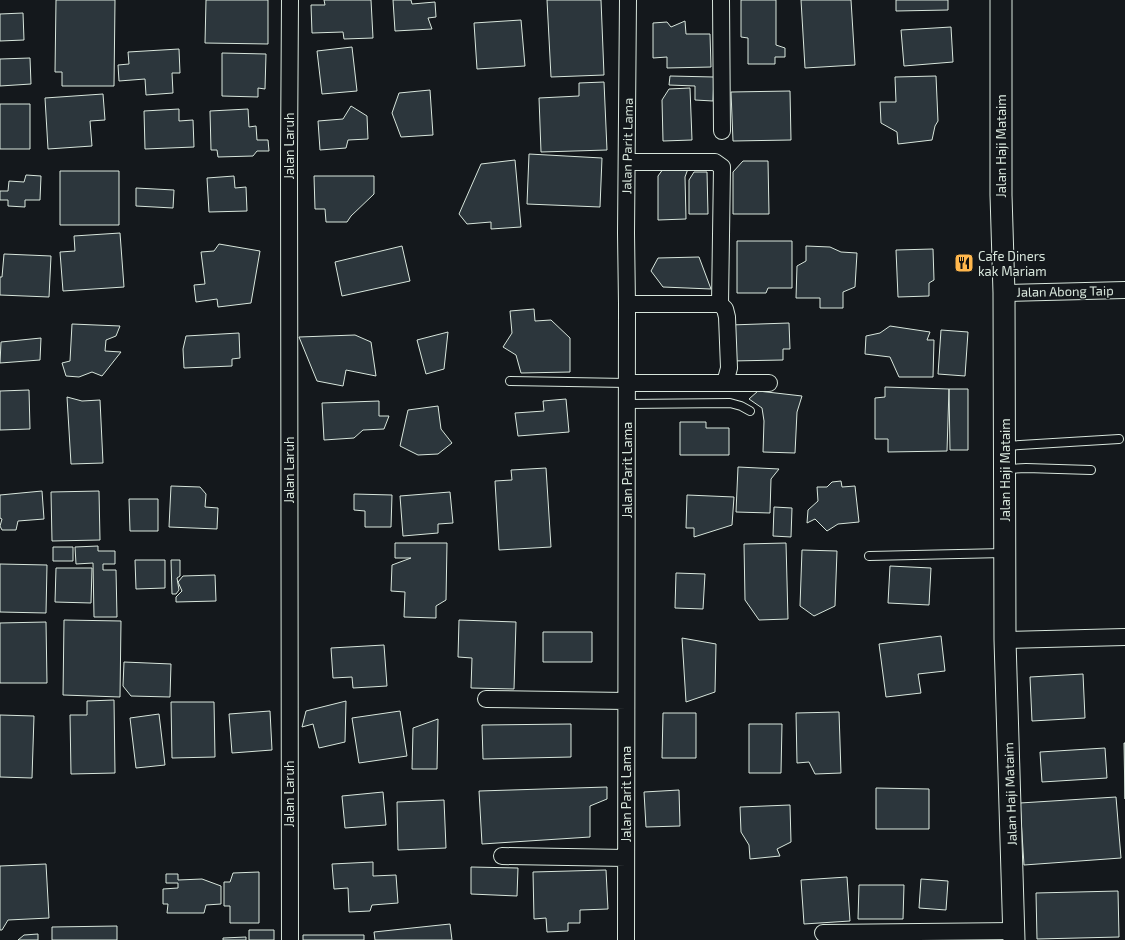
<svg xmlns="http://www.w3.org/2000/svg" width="1125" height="940" viewBox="0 0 1125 940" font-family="'Exo 2',sans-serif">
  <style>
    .building { fill: #2c363c; stroke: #d8e6dc }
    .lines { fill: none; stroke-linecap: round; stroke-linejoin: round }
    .service-casing { stroke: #d8e6dc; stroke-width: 10 }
    .minor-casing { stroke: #d8e6dc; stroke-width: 18 }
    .tertiary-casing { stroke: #d8e6dc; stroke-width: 23 }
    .service { stroke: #14181c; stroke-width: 8 }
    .minor { stroke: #14181c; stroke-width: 16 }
    .tertiary { stroke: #14181c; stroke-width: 21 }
    .labels { text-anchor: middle; stroke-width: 3; stroke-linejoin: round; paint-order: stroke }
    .street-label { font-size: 13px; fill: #d8e6dc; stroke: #14181c }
    .poi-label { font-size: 13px; fill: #d8e6dc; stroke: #14181c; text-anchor: start }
  </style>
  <rect width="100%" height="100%" fill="#14181c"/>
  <path class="building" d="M56 0H115L114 86H62V72H55Z
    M206 0H268V44L205 43Z
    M324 0H371L373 38 344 39 343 32 312 33 311 5H325Z
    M393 0H411L412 4 435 2 436 17 428 18 432 29 395 31Z
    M547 0H601L604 75 551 77Z
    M741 0H776V45L785 48V57H775V64H748V38L741 37Z
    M801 0H851L855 65 805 68Z
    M896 0H948V10L896 11Z
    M23 13 24 40 0 41V14Z
    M521 20 525 66 477 69 474 23Z
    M685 21 686 34H710L711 67 667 68V57L653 58V23L667 22 671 27Z
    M951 27 953 62 904 66 901 30Z
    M352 47 357 91 322 94 317 51Z
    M179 49 180 73H172L173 93 146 95 145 79 119 81 118 65 129 64 128 52Z
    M222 53 266 54 265 89 258 88V97L222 96Z
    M30 58 31 84 0 86V59Z
    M670 76 714 77 713 101 695 100V86L669 85Z
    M936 76 938 121 935 126 932 140 898 144 897 132 881 123 880 102H896L895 77Z
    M604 82 607 150 541 152 539 98 579 96V83Z
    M690 88 692 140 663 141 662 100 669 89Z
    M430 90 433 135 401 137 392 113 399 93Z
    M790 91 791 140 733 141 731 92Z
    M103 94 105 120 90 121 92 146 48 149 45 98Z
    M0 104H30V149H0Z
    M351 106 367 116 368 139 348 140 346 148 320 150 318 121 343 119Z
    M179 109V121L193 120 194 147 145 149 144 111Z
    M248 109 249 127 256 126 257 140H268L269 151H257L253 156 218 157 217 150H211L210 111Z
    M529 154 602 158 600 207 527 204Z
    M515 160 521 227 491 229V222L467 224 459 214 481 164Z
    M743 161H768L769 214H733V172Z
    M666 165 689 166 685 177 686 219 658 220V176Z
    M60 171H119V225H60Z
    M694 172H707L708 214H689V180Z
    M26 175 41 176 40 200H25V207L8 206V200H0V191H8L9 181 24 182Z
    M234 176 235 188 246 187 247 211 209 212 207 178Z
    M314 176H374V194L351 216 347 222H326L325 209H315Z
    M136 188 174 190 173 208 136 206Z
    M120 233 124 287 63 291 60 252 75 251 74 236Z
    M737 241H792V288H768L766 293H737Z
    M219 244 260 251 251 303 218 307 217 299 196 302 194 285 205 284 201 252 214 251Z
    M402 246 410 281 342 296 335 262Z
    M806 246 830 247 841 252 857 253 855 287 843 292V308H820V298H796L797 266 806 261Z
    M933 249 934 280 929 283V296L898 297 896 250Z
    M4 254 51 256 49 297 0 295V277H2Z
    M699 257 711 289 663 287 651 271 658 258Z
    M534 309 535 321 551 320 570 338V372L521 373 516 355 503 347 512 333 510 311Z
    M789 323 790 349H783V360L731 361 730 325Z
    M72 324 120 326 116 336 106 340 105 351 121 352 102 376 92 372 79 377 66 376 62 363 70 361Z
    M890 326 930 332 927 340H934L933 377H899L890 357 865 354 866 336 880 333Z
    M941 330 968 332 965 376 938 374Z
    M448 332 444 369 426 374 417 340Z
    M239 333 240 358 232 359V366L184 368 183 349 186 336Z
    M355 335 371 342 376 376 346 370 343 386 317 381 299 337Z
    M41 338 40 360 0 363 1 342Z
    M885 387 949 389 947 451 888 452V439H875V398L885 397Z
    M949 389H968V450H950Z
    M29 390 30 429 0 430V391Z
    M758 391 802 396 797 412 795 453 763 452 764 421 762 408 749 399Z
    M67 397 82 401 100 400 103 463 71 464Z
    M566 399 569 432 518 436 515 413 544 411 543 401Z
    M379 401V416H389L384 429 363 430 354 438 324 440 322 403Z
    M438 406 441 429 452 443 438 454 418 455 400 446 408 410Z
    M680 422H706V428H729V455H680Z
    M738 467 779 469 771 479 770 513 736 512Z
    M546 468 551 547 499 550 495 481 512 480 511 470Z
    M841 481 842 487 855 486 859 522 838 524 827 531 815 519 807 523 808 510 818 501 817 487H827L832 482Z
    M171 486 200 487 206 494 205 507 218 508 217 529 169 527Z
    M42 491 44 519 18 521 16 530H2L0 526 2 519 0 518V495Z
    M99 491 100 540 52 541 51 492Z
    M450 492 453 523 438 524V533L403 536 400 496Z
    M354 494 392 495 391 527H365V511L354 510Z
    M687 495 734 497 732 525 694 537V528H686Z
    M129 499H158V531H130Z
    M774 507 792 508 791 537 773 536Z
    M395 543H447L446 600 436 606V618L404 617 405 592 391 591 392 565 411 558H395Z
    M786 543 788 619 759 620 745 600 744 544Z
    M98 546V551H115V564H103V570H116L117 617H94L93 563 76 564 75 547Z
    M53 547H73V561H53Z
    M802 550 837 551 835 606 814 616 800 606Z
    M135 560H165V588L136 589Z
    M171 560H180V576L177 578 179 590 176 594H172Z
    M0 564 47 565 46 613 0 612Z
    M890 566 931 568 929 605 888 603Z
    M56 568H92L91 603 55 602Z
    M676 573 705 574 703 609 675 608Z
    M215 575 216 601 176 602V597L182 591 178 582 183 576Z
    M64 620 121 621 120 697 63 695Z
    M459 620 516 622 514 689 471 688 472 658 458 657Z
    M46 622 47 683H0V623Z
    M543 632H592V662H543Z
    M941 636 945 671 918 674 921 693 886 697 879 644Z
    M682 638 716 644 715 692 686 702Z
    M384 645 387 686 353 688 352 677 333 678 331 648Z
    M124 662 171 664 170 697 131 696 123 686Z
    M1083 674 1085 718 1032 721 1030 677Z
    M114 700 115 773 71 774 70 715H87V701Z
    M346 701 345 742 319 748 313 724 302 727 306 711Z
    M171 702H214L215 757 172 758Z
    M270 711 272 750 232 753 229 714Z
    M400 711 407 756 359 763 352 718Z
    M839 712 841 773 815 774 809 762 797 763 796 713Z
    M663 713H696V758H662Z
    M159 714 165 765 136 768 130 718Z
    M0 715 34 716 32 778 0 777Z
    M438 719 437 769H412L413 728Z
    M571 724V757L483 759 482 725Z
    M749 724H782L781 773H749Z
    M1124 743H1125V799Z
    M1105 748 1107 778 1042 782 1040 752Z
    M607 787V799L590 806V837L482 844 479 791Z
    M876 788 929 789V829H876Z
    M679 790 680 826 646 827 644 792Z
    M383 792 386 825 345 828 342 796Z
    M1116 797 1121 858 1024 865 1020 803Z
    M444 800 446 848 398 850 397 802Z
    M790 805 791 842 777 849 780 856 750 859 749 845 741 832 740 807Z
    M373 862V876L396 875 398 903 372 905 370 911 349 912 348 888 334 889 332 864Z
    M46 864 49 918 8 920 2 930H0V866Z
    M471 867 518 868 517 896 471 894Z
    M606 870 608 909 580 910V923H568V931L547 932 546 918 534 919 533 872Z
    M259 872V923H230V906H224V882H230L233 873Z
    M166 874H178V880L202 879 221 886V904L206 905 204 913H167L168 904H163V889L178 888V883H166Z
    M847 877 850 921 804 924 801 880Z
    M921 879 948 881 946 910 919 908Z
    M859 885H904L903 919H858Z
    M1118 891 1119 937 1037 939 1036 893Z
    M450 924 452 940H375L374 932Z
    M117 926V940H52V927Z
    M249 930H274V940H249Z
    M38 934V940H18L24 935Z
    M303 935H364V940H303Z
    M246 937V940H223V938Z"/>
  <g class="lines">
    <g class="service-casing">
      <path id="service" d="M510 381 627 383
        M627 404 730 403 741 406 750 411
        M1005 446 1119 439
        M1006 469 1026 468 1091 470
        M869 556 1004 553"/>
    </g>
    <g class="minor-casing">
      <path id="minor" d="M721 0 722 131
        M627 162H715L722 167 720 304H627
        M1004 293 1125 290
        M627 383H725L729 368 727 317 725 309 720 304
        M725 383H769
        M1005 640 1125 637
        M486 699 626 701
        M502 856 626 858
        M823 933 1014 931
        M290 940 289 157 290 0
        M626 940 627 304 626 233 628 0"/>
    </g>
    <g class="tertiary-casing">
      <path id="tertiary" d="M1001 0V195L1004 293 1005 640 1014 940"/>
    </g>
    <use href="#service" class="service"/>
    <use href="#minor" class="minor"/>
    <use href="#tertiary" class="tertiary"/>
  </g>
  <defs>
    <g id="restaurant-square" transform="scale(1)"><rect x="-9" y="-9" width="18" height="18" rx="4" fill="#ffb74d" stroke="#14181c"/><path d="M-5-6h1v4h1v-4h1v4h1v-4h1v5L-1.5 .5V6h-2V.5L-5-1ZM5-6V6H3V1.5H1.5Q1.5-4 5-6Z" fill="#111"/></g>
  </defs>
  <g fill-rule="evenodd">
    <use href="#restaurant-square" x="964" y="263"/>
  </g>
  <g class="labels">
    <g class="street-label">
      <text transform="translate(289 146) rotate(-90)" y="5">Jalan Laruh</text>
      <text transform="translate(627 146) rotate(-89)" y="5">Jalan Parit Lama</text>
      <text transform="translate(1001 146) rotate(-90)" y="5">Jalan Haji Mataim</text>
      <text transform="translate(1065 291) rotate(-1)" y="5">Jalan Abong Taip</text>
      <text transform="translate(289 470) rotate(-90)" y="5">Jalan Laruh</text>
      <text transform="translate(627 470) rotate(-90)" y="5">Jalan Parit Lama</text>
      <text transform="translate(1005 470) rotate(-90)" y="5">Jalan Haji Mataim</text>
      <text transform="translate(289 794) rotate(-90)" y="5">Jalan Laruh</text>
      <text transform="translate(626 794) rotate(-90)" y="5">Jalan Parit Lama</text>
      <text transform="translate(1010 794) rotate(-92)" y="5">Jalan Haji Mataim</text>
    </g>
    <g class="poi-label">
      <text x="978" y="261">Cafe Diners<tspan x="978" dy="15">kak Mariam</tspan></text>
    </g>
  </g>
</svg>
